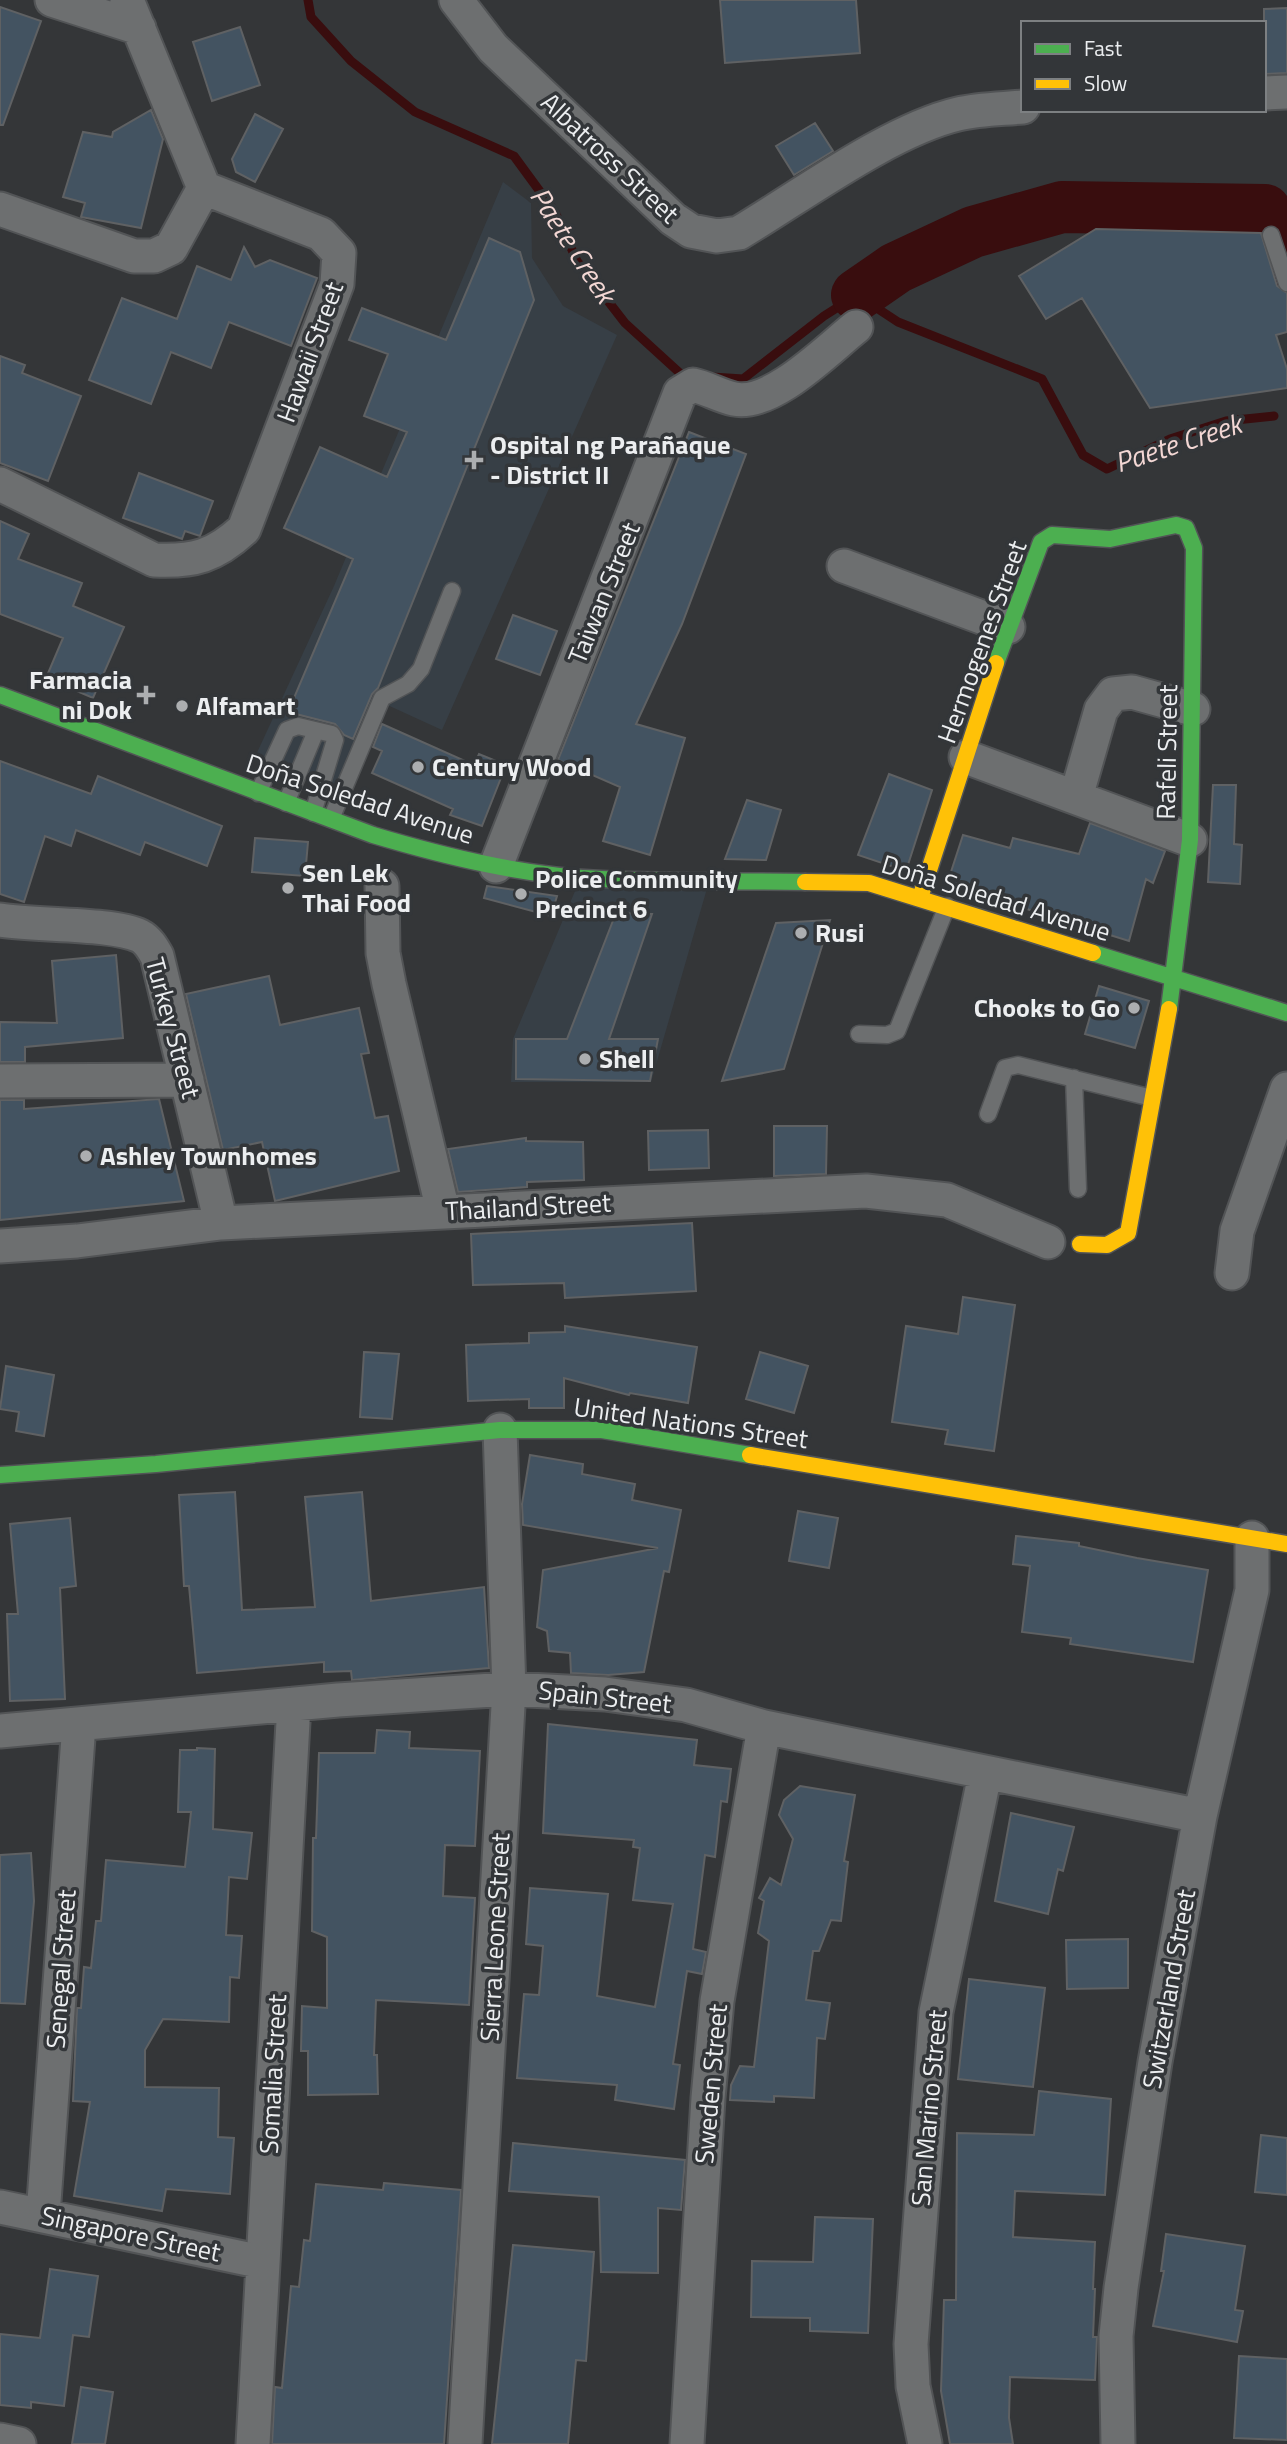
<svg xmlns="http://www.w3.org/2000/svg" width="1287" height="2444" viewBox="0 0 1287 2444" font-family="'Titillium Web',sans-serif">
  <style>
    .built { fill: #373f46 }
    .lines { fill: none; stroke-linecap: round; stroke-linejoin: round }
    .stream { stroke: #390d0e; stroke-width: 9 }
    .river { stroke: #390d0e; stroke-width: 52 }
    .building { fill: #435361; stroke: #5f6163; stroke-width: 2 }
    .lane-casing { stroke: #525456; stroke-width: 19 }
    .street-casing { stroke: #525456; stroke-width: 37 }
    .fast-casing { stroke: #525456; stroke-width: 19 }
    .slow-casing { stroke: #525456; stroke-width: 19 }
    .lane { stroke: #6d6f70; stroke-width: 16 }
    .street { stroke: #6d6f70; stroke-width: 33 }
    .fast { stroke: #4caf50; stroke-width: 16 }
    .slow { stroke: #ffc107; stroke-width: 16 }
    .poi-dot { fill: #acaeb0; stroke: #333639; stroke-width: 2.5 }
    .labels { text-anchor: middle; stroke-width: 7; stroke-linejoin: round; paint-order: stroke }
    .street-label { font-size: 26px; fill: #eceef0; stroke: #333639 }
    .poi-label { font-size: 26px; font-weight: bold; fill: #eceef0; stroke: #333639; text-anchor: start }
    .water-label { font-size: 28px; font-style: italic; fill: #f3d7d4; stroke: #333639 }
  </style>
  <rect width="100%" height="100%" fill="#343638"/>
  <path class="built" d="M503 182 531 203 532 258 563 306 617 335 442 730 383 703 346 794 255 757 334 586Z
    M578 884 708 885 651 1082H511L513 1039Z"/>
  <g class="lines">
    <path class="stream" d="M308 0 311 17 351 61 415 112 514 156 555 212 577 261 625 323 682 375 691 376
      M712 377 743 379 824 316 857 295 898 322 1042 379 1083 455 1107 469 1170 439 1226 421 1274 416"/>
    <path class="river" d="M857 295 896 268 973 232 1062 207 1265 210 1287 272"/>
  </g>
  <path class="building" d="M720 0H856L860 53 725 63Z
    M0 7 41 21 3 125H0Z
    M1287 8V73L1264 74V9Z
    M240 27 260 85 212 101 193 42Z
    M151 110 163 139 141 228 81 217 85 203 63 197 83 132 112 137 113 132Z
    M255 114 283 129 255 182 236 172 232 159Z
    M815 123 833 151 794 175 776 146Z
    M1096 229 1261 233 1277 286 1287 293V332L1276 335 1287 369V388L1150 408 1082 298 1046 319 1019 276Z
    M489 238 520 252 534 300 378 688 372 694 353 739 344 735 335 724 288 712 353 559 284 528 320 447 387 477 407 432 364 416 388 354 349 340 362 308 446 340Z
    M244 247 255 267 270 260 317 278 291 346 229 322 211 368 171 352 151 404 89 380 122 298 177 319 197 266 231 280Z
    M0 356 25 365 22 373 81 396 48 481 0 463Z
    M689 432 746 454 682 624 636 724 685 738 650 855 603 841 620 787 558 760Z
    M139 473 213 501 200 536 185 531 182 539 123 518Z
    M0 521 29 534 18 559 82 583 73 606 124 627 93 698 46 678 63 638 0 614Z
    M513 615 557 631 540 675 496 659Z
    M382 724 474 765 479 754 506 765 482 826 450 815 453 809 372 773 382 751 373 747Z
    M0 761 91 794 98 776 222 826 207 866 145 842 140 855 76 830 71 846 45 836 24 902 0 894Z
    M889 774 932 790 906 871 858 855Z
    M1213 785H1236L1234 844 1242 845 1240 884 1208 882Z
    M747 800 781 810 766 860 725 859Z
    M1090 823 1165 851 1153 883 1146 879 1129 941 998 900 999 896 948 881 963 835 1010 848 1013 838 1079 854Z
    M255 838 308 842 305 876 252 872Z
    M487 886 557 896 551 916 484 898Z
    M616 913 652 914 609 1039H658L650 1081 516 1079V1039H567Z
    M830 920 784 1069 722 1081 776 923Z
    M116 955 123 1038 25 1047V1062H0V1022L57 1023 52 961Z
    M269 976 280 1025 359 1008 369 1053 361 1054 375 1118 388 1116 399 1171 275 1201 262 1142 223 1150 186 994Z
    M1099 986 1149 1001 1135 1048 1085 1034Z
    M159 1099 184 1201 0 1220V1100H24V1109Z
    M774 1126H827L826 1174 774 1176Z
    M708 1130 709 1168 649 1170 648 1131Z
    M526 1138V1141L583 1142 584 1180 527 1182V1187L458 1192 448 1149Z
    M692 1223 696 1291 565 1298 564 1283 473 1285 471 1234Z
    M963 1297 1015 1305 994 1451 945 1444 948 1430 892 1422 906 1326 958 1334Z
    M565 1326 697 1347 688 1403 630 1393 629 1395 564 1378V1408H529V1399L468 1401 466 1345 529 1343V1333L565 1332Z
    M364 1352 399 1354 392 1419 360 1417Z
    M760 1352 808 1366 794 1413 746 1399Z
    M6 1366 54 1375 44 1436 16 1431 19 1412 0 1409Z
    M530 1455 583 1464 582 1474 635 1484 632 1500 681 1510 669 1572 664 1571 644 1672 608 1675 571 1673 570 1653 549 1651 547 1631 537 1627 543 1570 658 1548 523 1525 522 1504Z
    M235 1492 242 1610 315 1607 305 1497 362 1492 371 1601 484 1587 489 1668 352 1680 351 1671 324 1672V1662L197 1673 189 1586H184L179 1495Z
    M798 1511 838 1518 829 1568 789 1561Z
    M70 1518 76 1586 60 1588 65 1699 10 1701 7 1614H18L10 1524Z
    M1016 1536 1079 1543V1546L1137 1558 1208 1570 1193 1662 1070 1644 1071 1638 1022 1632 1030 1566 1013 1564Z
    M548 1724 697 1740 694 1765 731 1769 727 1802 721 1801 715 1857 705 1855 693 1949 706 1952 702 1974 687 1971 673 2064 680 2065 674 2109 615 2100 617 2085 517 2078 524 1994 539 1995 543 1946 526 1944 530 1888 608 1894 597 1996 655 2007 673 1904 633 1900 640 1848 633 1847 634 1840 543 1833Z
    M377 1730 410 1732 409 1748 480 1751 475 1846 445 1845 443 1896 475 1898 469 2005 376 2000 374 2055H377L378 2094 308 2095V2051H301L302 2006 327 2008V1937L312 1931 313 1838H316L319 1753H375Z
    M197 1748 215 1749 213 1829 252 1833 247 1879 229 1877 226 1935 242 1936 239 1978 230 1977 229 2022 163 2019 145 2050V2087L219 2088 218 2137 234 2138 230 2194 166 2189 162 2211 74 2196 90 2102 73 2101 77 2008H81L84 1967 91 1968 96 1921H101L106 1860 185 1867 191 1812H178L180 1750H197Z
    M800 1786 855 1795 844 1861 848 1862 841 1921 831 1920 819 1951H813L806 2000 830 2003 825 2039 817 2038 814 2098 774 2096V2102L730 2100 731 2085 740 2066 754 2067 769 1941 758 1933 764 1901 759 1898 770 1878 781 1885 793 1839 779 1815 784 1800Z
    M1011 1813 1074 1827 1063 1871 1058 1869 1048 1914 995 1901Z
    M31 1853 34 1901 25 2004 0 2003V1855Z
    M1128 1939V1988L1067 1989 1066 1940Z
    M969 1979 1045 1988 1033 2087 958 2079Z
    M1039 2091 1111 2099 1105 2195 1015 2191 1013 2237 1095 2242 1093 2289H1095L1093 2337H1097L1095 2380 1010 2377 1009 2418 1013 2444H950L941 2391 944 2300H956L957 2133 1034 2135Z
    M1261 2135 1287 2138V2195L1255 2192Z
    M513 2143 685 2160 681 2210 658 2208V2273L601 2272 599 2197 509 2191Z
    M384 2183 461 2190 444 2444H272L275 2387 282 2388 291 2286 299 2287 304 2240 310 2241 316 2184 383 2190Z
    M815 2217 873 2219 868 2333 810 2331V2318L751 2317 752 2261 813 2262Z
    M1166 2234 1245 2246 1235 2310 1243 2311 1237 2342 1153 2326 1164 2271H1161Z
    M513 2245 594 2252 586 2361 576 2360 568 2444H492Z
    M50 2269 98 2276 89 2337 73 2335 64 2406 31 2402V2408L0 2405V2334L40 2338Z
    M1239 2356 1287 2359V2440L1234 2438Z
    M81 2387 113 2392 105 2444H72Z"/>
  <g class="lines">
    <g class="lane-casing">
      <path id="lane" d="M1271 235 1287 283
        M258 793 287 730 298 726 332 734 335 740 313 813
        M286 803 313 738
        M331 819 382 698 408 684 421 669 452 591
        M859 1034 887 1035 897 1031 947 906
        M1074 1078 1078 1189
        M988 1114 1005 1068 1018 1065 1152 1098"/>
    </g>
    <g class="street-casing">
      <path id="street" d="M52 0 139 28
        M456 0 493 48 673 219 691 231 717 236 739 233C801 196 890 130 958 114 979 109 1001 109 1023 107
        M1264 93 1287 92
        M0 209 134 256H154L171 248 204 188
        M0 484 154 560C194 562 215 556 244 529L337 284 339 253 321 234 204 188 127 0
        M844 566 1008 627
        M966 757 1190 840
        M1076 797 1101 710 1113 694 1132 692 1193 709
        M496 866 680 393 693 385C707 388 720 396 734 399 772 407 828 349 856 327
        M382 886 383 953 389 984 443 1211
        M0 920C36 926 113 923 140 936 148 940 153 949 157 956L221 1223
        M0 1081 187 1080
        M0 1246 77 1241 221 1223 866 1191 947 1200 1048 1242
        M1232 1273 1237 1231 1287 1089
        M0 1731 338 1700 509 1689 605 1694 686 1705 764 1727 1200 1816
        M0 2207 262 2262
        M43 2215 79 1724
        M0 2440 19 2444
        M253 2444 294 1704
        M465 2444 509 1689 500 1430
        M687 2444 708 2098 717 2001 764 1727
        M925 2444 913 2386 911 2344 936 2012 985 1774
        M1118 2444 1116 2336 1121 2288 1155 2062 1200 1816 1252 1590V1538"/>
    </g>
    <g class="fast-casing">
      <path id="fast" d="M996 663 1041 542 1052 535 1110 539 1176 525 1186 528 1194 548 1190 840 1169 1009
        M0 695 373 835C447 857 525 876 602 879 670 882 737 881 805 882
        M1093 953 1287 1013
        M0 1475 156 1464 500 1430H602L750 1455"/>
    </g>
    <g class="slow-casing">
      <path id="slow" d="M805 882 869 883 1093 953
        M920 898 996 663
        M1080 1244 1107 1245 1128 1233 1169 1009
        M750 1455 1287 1544"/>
    </g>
    <use href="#lane" class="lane"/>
    <use href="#street" class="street"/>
    <use href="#fast" class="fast"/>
    <use href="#slow" class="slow"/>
  </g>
  <g class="poi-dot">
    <path d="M470.5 449.5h7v7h7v7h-7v7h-7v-7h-7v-7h7z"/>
    <path d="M142.5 684.5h7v7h7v7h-7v7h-7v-7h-7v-7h7z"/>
    <circle cx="182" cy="706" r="7"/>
    <circle cx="418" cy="767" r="7"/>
    <circle cx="288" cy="888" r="7"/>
    <circle cx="521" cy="894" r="7"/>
    <circle cx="801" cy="933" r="7"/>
    <circle cx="1134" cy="1008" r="7"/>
    <circle cx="585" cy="1059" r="7"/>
    <circle cx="86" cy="1156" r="7"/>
  </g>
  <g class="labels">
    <g class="street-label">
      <text transform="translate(610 158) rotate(43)" y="9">Albatross Street</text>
      <text transform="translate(310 352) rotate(-70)" y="9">Hawaii Street</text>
      <text transform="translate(604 593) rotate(-68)" y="9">Taiwan Street</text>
      <text transform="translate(982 642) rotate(-70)" y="9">Hermogenes Street</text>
      <text transform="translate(1167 752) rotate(-89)" y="9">Rafeli Street</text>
      <text transform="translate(360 799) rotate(18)" y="9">Doña Soledad Avenue</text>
      <text transform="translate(996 898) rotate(17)" y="9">Doña Soledad Avenue</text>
      <text transform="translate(173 1028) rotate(75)" y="9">Turkey Street</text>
      <text transform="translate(528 1207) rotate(-3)" y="9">Thailand Street</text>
      <text transform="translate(691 1423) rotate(8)" y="9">United Nations Street</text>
      <text transform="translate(605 1697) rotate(6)" y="9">Spain Street</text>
      <text transform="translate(495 1937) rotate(-87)" y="9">Sierra Leone Street</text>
      <text transform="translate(61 1969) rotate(-86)" y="9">Senegal Street</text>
      <text transform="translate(1169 1989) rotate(-80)" y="9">Switzerland Street</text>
      <text transform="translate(273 2074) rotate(-87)" y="9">Somalia Street</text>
      <text transform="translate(711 2084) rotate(-85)" y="9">Sweden Street</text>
      <text transform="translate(929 2108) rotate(-85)" y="9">San Marino Street</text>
      <text transform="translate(131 2234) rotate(12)" y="9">Singapore Street</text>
    </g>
    <g class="poi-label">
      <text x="490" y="454">Ospital ng Parañaque<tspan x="490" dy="30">- District II</tspan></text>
      <text x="132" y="689" text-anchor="end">Farmacia<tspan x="132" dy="30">ni Dok</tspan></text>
      <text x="196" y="715">Alfamart</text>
      <text x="432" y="776">Century Wood</text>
      <text x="302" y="882">Sen Lek<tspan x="302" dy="30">Thai Food</tspan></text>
      <text x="535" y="888">Police Community<tspan x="535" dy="30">Precinct 6</tspan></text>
      <text x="815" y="942">Rusi</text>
      <text x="1120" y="1017" text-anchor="end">Chooks to Go</text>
      <text x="599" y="1068">Shell</text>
      <text x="100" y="1165">Ashley Townhomes</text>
    </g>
    <g class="water-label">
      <text transform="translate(573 245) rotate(57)" y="10">Paete Creek</text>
      <text transform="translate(1178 443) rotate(-18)" y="10">Paete Creek</text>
    </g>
  </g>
  <rect x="1021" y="21" width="245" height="91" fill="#333639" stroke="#7d8082" stroke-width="2"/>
  <rect x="1035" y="44" width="35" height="10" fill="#4caf50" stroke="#7d8082" stroke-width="2"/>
  <text x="1084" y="56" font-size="21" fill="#eceef0">Fast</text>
  <rect x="1035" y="79" width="35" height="10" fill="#ffc107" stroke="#7d8082" stroke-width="2"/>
  <text x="1084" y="91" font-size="21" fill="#eceef0">Slow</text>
</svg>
